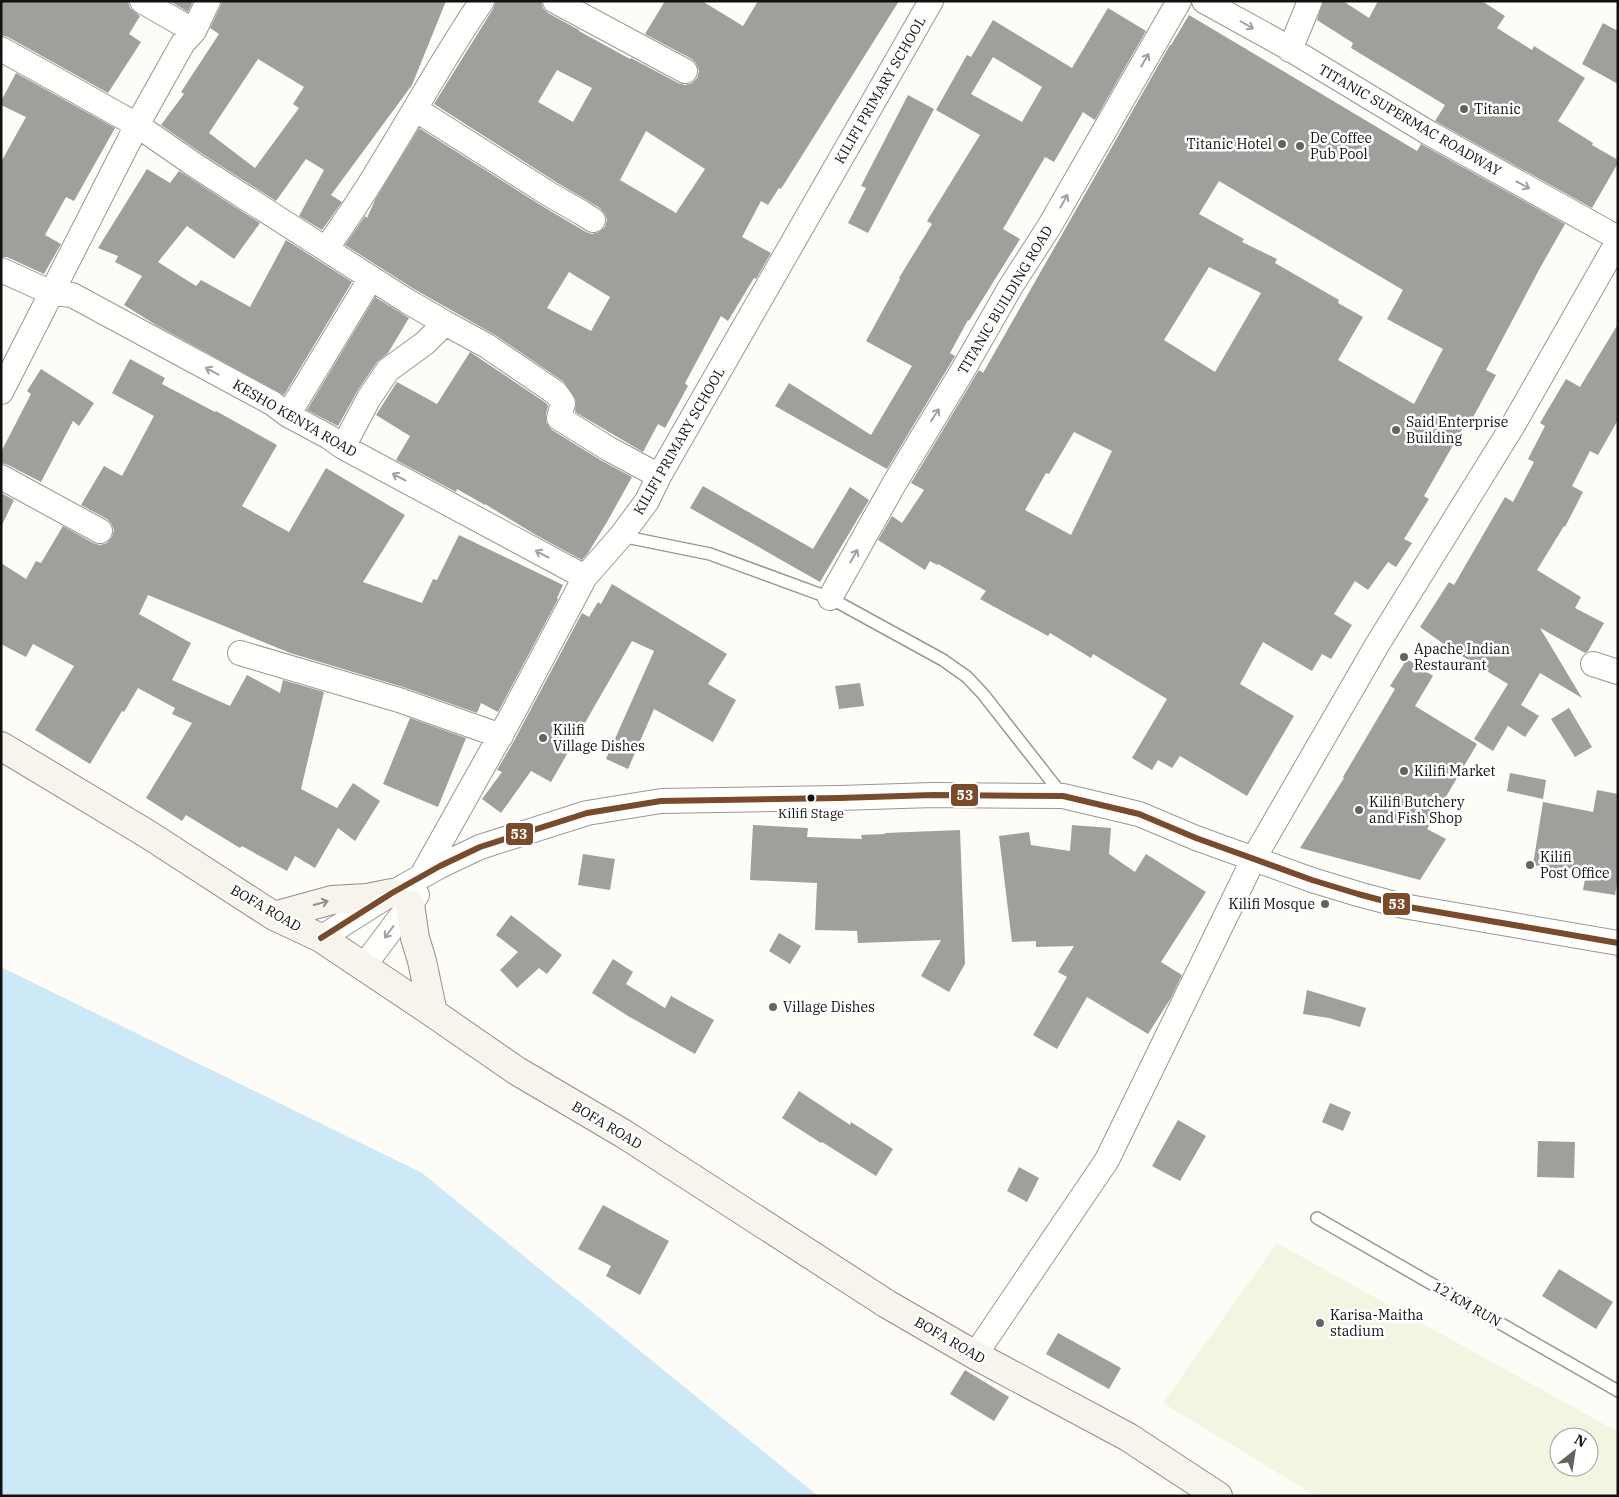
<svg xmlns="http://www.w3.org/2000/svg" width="1619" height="1497" viewBox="0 0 1619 1497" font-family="'IBM Plex Serif',serif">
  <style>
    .pitch { fill: #f0f6e1; fill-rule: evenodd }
    .water { fill: #cde8f7 }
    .building { fill: #a19f9c; fill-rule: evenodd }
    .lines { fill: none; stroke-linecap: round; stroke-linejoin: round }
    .lane-casing { stroke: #979795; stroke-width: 14 }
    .street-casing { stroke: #979795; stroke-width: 26 }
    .secondary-casing { stroke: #8e8d8b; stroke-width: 30 }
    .lane { stroke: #fffffe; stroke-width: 11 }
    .street { stroke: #fffffe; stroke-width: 24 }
    .secondary { stroke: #f6f4eb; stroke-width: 28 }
    .bus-1-casing { stroke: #fff; stroke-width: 10 }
    .bus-1 { stroke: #7a4b2a; stroke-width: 6 }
    .oneway { stroke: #a0a09f }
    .oneway2 { stroke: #8f8e89 }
    .poi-dot { fill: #646362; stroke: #fff; stroke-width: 2 }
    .bus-dot { fill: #111; stroke: #fff; stroke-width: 2 }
    .labels { text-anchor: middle; stroke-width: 5; stroke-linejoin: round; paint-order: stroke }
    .bus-label { font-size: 13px; fill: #111; stroke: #fff }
    .street-label { font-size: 14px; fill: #111; stroke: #fff }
    .poi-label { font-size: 14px; fill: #111; stroke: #fff; text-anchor: start }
    .line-badge { stroke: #fff; stroke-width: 2 }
    .badge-label { font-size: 14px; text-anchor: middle; font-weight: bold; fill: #fff }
  </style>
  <rect width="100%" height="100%" fill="#fdfcf7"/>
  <path class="pitch" d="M1277 1243 1618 1432 1617 1496H1316L1163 1403ZM1559 1437H1589V1467H1559Z"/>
  <path class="water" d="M1 967 422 1173 818 1496H1Z"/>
  <path class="building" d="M1 1H128L130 8 140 16 129 34 141 42 108 93 8 37 1 35Z
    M170 1H193L188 12Z
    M222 1H446L412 85 331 195 342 202 322 230 299 216 324 170 306 159 276 201 204 155 161 125 184 94 181 92 219 34 210 28 220 7ZM258 59 304 87 293 104 299 108 255 168 209 133Z
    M496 1H541L543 8 548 13 579 30V31L630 59 631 58 678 83 685 85 692 83 697 78 699 71 696 63 692 59 645 34 665 1H702L743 26 758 1H899L781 189 779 188 768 205 761 201 742 237 771 253 756 279 754 278 728 321 721 316 685 383 688 386 665 428 658 424 643 452 575 412 576 400 564 382 495 335 414 289 345 245 365 216 367 218 375 200 419 128 542 206 586 232 592 234 599 232 605 227 607 220 605 214 600 208 556 182 434 104 493 9ZM557 70 592 88 573 122 538 102ZM646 131 705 169 676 213 620 180ZM569 272 610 297 591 331 547 308Z
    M1323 1H1343L1369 18 1378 1H1482L1505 16 1497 28 1532 50 1534 46 1585 78 1558 121 1593 143 1592 145 1618 160V163L1592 208 1435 121 1445 105 1351 48 1353 43 1317 20Z
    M1108 8 1146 31 1095 120 1083 112 1054 162 1045 157 1003 229 1020 239 969 321 968 320 950 353 955 356 887 469 775 406 789 383 871 435 912 366 866 341 900 279 899 278 932 224 927 221 980 135 936 110 967 55 971 57 993 20 1072 68ZM993 57 1042 87 1022 122 971 94Z
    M1189 15 1417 151 1421 144 1565 224 1540 268 1486 370 1496 375 1471 421 1468 419 1424 496 1429 499 1404 539 1412 543 1396 567 1388 562 1368 590 1355 581 1334 614 1352 625 1331 659 1322 654 1312 671 1263 642 1240 684 1294 716 1247 796 1180 756 1172 768 1158 760 1152 770 1132 758 1167 699 1093 654 1091 658 1050 633 1048 636 980 599 986 591 938 564 937 565 930 561 925 570 878 540 892 516 902 523 924 490 911 483 979 370 983 373 1170 45H1171ZM1219 181 1403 290 1387 319 1443 349 1414 404 1338 360 1363 317 1338 303 1339 300 1275 263 1277 259 1242 242 1244 239 1199 214ZM1209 267 1261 293 1215 372 1164 340ZM1074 432 1112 451 1071 535 1025 510 1046 473 1049 474Z
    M1603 23 1618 31V84L1582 64Z
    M16 73 115 128 74 201 66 197 45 235 61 244 44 274 7 257H1V162L26 117 1 105V101Z
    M908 95 934 109 868 233 848 223 866 188 861 186Z
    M147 169 170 183 179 171 260 223 234 259 187 226 158 262 196 286 201 280 250 307 286 240 352 282 284 395 156 325 124 305 142 276 115 262 118 256 98 248Z
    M375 297 409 318 388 353 377 362 358 390 338 426 307 410Z
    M1618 324V420L1598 455 1590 451 1572 486 1583 492 1565 527 1564 526 1537 570 1581 597 1575 608 1604 623 1588 651 1585 653 1540 628 1582 698 1540 673 1521 705 1539 716 1525 737 1508 726 1493 751 1474 739 1508 684 1452 650 1420 627 1449 582 1454 585 1505 497 1513 502 1534 462 1528 459 1545 426 1540 423 1566 379 1580 387Z
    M470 352 546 403 548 406 546 414V422L552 430 602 461 632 477 607 522 588 553 582 560 536 535 485 504V505L457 489 456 492 396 460 410 436 376 415 397 382 437 404Z
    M130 359 165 378 162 384 215 412 216 411 277 445 242 506 289 532 326 468 405 515 363 582 422 603 433 579 437 580 459 535 563 585 557 598 558 599 498 712 481 703 477 713 403 687 290 653 148 595 139 614 191 643 172 680 230 706 247 675 280 693 283 680 324 692 301 789 337 808 353 783 380 801 355 841 338 828 315 868 295 856 287 871 242 846 240 848 186 815 182 821 146 798 192 723 172 714 175 708 138 688 124 712 122 711 90 764 35 730 74 666 33 644 26 657 1 644V563L26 579 36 561 41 563 63 526 93 543 100 545 107 543 112 537 114 530 111 523 107 519 81 505 104 466 122 476 154 416 112 393Z
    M41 369 94 403 79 426 73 421 41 482 8 465 1 463V452L31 394 27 391Z
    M703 486 813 549 850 487 869 500 820 582 690 508Z
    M1 493 14 500 1 527Z
    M612 584 727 654 708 684 736 700 713 742 654 709 628 769 606 759 654 651 632 641 551 782 531 771 501 813 482 799 502 772 497 770 514 741 582 613 589 617 598 602 601 604Z
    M1407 659 1433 676 1415 706 1477 744 1427 829 1446 839 1420 880 1300 848 1344 778 1343 777 1395 689 1390 686Z
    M860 683 864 706 839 709 835 686Z
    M1569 708 1592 747 1575 757 1551 719Z
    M410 718 466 738 438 807 383 784Z
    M1510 773 1546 780 1543 799 1507 791Z
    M1597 790 1618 794V877L1615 895 1583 890 1586 874 1533 865 1543 802 1593 812Z
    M753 825 808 828 807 837 862 839 861 835 885 834V833L960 830 965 964 949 992 921 976 941 940 858 943 857 931 815 930 817 883 750 880Z
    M1072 825 1111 828 1109 854 1135 872 1146 854 1206 892 1161 962 1182 975 1171 998 1148 1034 1087 997 1057 1049 1033 1035 1067 977 1058 972 1074 946 1036 947V941L1012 942 999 836 1029 832 1031 845 1070 851Z
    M583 854 615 859 610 890 578 885Z
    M511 915 562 955 547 974 539 968 517 988 500 970 518 952 496 935Z
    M779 933 801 946 790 964 769 951Z
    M613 959 633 972 626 984 665 1008 671 996 714 1020 695 1054 628 1016 592 993Z
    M1307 990 1366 1008 1360 1027 1329 1018 1303 1014Z
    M799 1091 850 1125 851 1122 893 1149 876 1176 822 1142 821 1143 782 1118Z
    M1330 1103 1351 1112 1343 1131 1322 1122Z
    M1178 1120 1206 1136 1180 1181 1152 1166Z
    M1538 1141 1575 1142 1574 1178 1537 1177Z
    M1019 1167 1039 1178 1027 1202 1007 1191Z
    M603 1205 669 1241 640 1295 606 1276 611 1266 578 1249Z
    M1559 1269 1613 1302 1596 1329 1542 1296Z
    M1058 1333 1121 1368 1109 1389 1046 1354Z
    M965 1370 1009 1397 994 1421 950 1394Z"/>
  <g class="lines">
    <g class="lane-casing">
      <path id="lane" d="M621 536 710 554 830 598 943 660 967 677 983 694 1063 796
        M1317 1218 1618 1391"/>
    </g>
    <g class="street-casing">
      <path id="street" d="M142 1 194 31
        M555 1 685 71
        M1204 1 1280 43 1429 133 1618 238
        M1 49 137 125 196 166 407 301 445 323 487 346 556 393 563 403 559 418 609 449 659 476
        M1290 50 1310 1
        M415 109 549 194 582 213 593 220
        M326 249C347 219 368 188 386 157 418 105 447 52 482 1
        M1 270 52 293 72 295 272 403 288 415 329 437 343 447 585 577
        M1 392 137 125 183 43 194 31 208 1
        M288 415 371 278
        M343 447 369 398 388 370 425 343 445 323
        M1 477 100 531
        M830 598 894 484 963 370 1011 286 1049 227 1179 1
        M240 653 399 700 501 736
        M1593 664 1618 672
        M421 877 513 713 585 577 621 536 647 501 659 476 931 1
        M321 938 392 893 440 866 480 847 587 813 661 801 839 798 933 795 1063 796 1139 814 1196 838 1312 880 1358 894 1403 906 1618 943
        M363 967 417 895
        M975 1355 1107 1160 1254 858 1377 645 1512 427 1618 241"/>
    </g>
    <g class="secondary-casing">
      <path id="secondary" d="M1 746 149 835 274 916 321 938 433 1013 517 1071 624 1134 887 1304 975 1355 1128 1437 1218 1496
        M410 904 415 938 422 961 433 1013
        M274 916 332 900 367 898 392 893"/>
    </g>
    <use href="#lane" class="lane"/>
    <use href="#street" class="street"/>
    <use href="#secondary" class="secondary"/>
    <g class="bus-1-casing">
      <path id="bus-1" d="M321 938 392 893 440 866 480 847 587 813 661 801 839 798 933 795 1063 796 1139 814 1196 838 1312 880 1358 894 1403 906 1618 943"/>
    </g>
    <use href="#bus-1" class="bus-1"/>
  </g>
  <defs><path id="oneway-shaft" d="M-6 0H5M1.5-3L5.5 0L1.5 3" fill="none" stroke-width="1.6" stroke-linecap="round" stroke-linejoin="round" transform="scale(1.25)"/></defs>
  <g class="oneway">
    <use href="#oneway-shaft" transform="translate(1247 25) rotate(30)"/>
    <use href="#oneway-shaft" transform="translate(1145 60) rotate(-60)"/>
    <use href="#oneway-shaft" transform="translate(1523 185) rotate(29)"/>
    <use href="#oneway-shaft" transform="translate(1064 201) rotate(-61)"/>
    <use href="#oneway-shaft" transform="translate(212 371) rotate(-152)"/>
    <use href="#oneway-shaft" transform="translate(935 415) rotate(-57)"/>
    <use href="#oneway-shaft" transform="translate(399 477) rotate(-152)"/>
    <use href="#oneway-shaft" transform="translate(542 554) rotate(-152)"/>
    <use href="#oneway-shaft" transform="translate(854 556) rotate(-60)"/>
    <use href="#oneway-shaft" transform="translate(389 932) rotate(127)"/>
  </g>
  <use class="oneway2" href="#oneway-shaft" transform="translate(321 903) rotate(-15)"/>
  <g class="poi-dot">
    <circle cx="1464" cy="109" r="5"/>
    <circle cx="1282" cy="144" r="5"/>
    <circle cx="1300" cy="146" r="5"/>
    <circle cx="1396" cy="430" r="5"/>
    <circle cx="1404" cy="657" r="5"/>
    <circle cx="543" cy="738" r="5"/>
    <circle cx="1404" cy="771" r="5"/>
    <circle cx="1359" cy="810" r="5"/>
    <circle cx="1530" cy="865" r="5"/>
    <circle cx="1325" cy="904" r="5"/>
    <circle cx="773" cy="1007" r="5"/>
    <circle cx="1320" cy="1323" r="5"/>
  </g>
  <circle class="bus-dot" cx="811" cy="798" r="4.5"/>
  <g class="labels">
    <g class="bus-label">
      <text x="811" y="818">Kilifi Stage</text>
    </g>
    <g class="street-label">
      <text transform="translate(880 90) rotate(-60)" y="5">KILIFI PRIMARY SCHOOL</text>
      <text transform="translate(1410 120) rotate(30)" y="5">TITANIC SUPERMAC ROADWAY</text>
      <text transform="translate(1005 300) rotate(-59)" y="5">TITANIC BUILDING ROAD</text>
      <text transform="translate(295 418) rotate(30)" y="5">KESHO KENYA ROAD</text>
      <text transform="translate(679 441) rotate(-60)" y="5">KILIFI PRIMARY SCHOOL</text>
      <text transform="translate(266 908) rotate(30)" y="5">BOFA ROAD</text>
      <text transform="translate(607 1125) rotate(31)" y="5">BOFA ROAD</text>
      <text transform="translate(1467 1304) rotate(30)" y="5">12 KM RUN</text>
      <text transform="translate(950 1340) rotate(30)" y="5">BOFA ROAD</text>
    </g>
    <g class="poi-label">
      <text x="1474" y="114">Titanic</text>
      <text x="1310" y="143">De Coffee<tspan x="1310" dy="16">Pub Pool</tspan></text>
      <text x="1272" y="149" text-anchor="end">Titanic Hotel</text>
      <text x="1406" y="427">Said Enterprise<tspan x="1406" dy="16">Building</tspan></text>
      <text x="1414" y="654">Apache Indian<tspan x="1414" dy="16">Restaurant</tspan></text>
      <text x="553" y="735">Kilifi<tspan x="553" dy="16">Village Dishes</tspan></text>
      <text x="1414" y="776">Kilifi Market</text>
      <text x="1369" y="807">Kilifi Butchery<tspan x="1369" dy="16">and Fish Shop</tspan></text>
      <text x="1540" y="862">Kilifi<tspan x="1540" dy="16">Post Office</tspan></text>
      <text x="1315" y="909" text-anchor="end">Kilifi Mosque</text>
      <text x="783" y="1012">Village Dishes</text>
      <text x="1330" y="1320">Karisa-Maitha<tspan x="1330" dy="16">stadium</tspan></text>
    </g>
  </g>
  <g class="line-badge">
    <rect x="950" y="783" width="29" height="24" rx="5" fill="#7a4b2a"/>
    <rect x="505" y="822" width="29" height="24" rx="5" fill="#7a4b2a"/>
    <rect x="1382" y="892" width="29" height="24" rx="5" fill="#7a4b2a"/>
  </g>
  <g class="badge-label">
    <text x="965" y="800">53</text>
    <text x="519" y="839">53</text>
    <text x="1397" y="909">53</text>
  </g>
  <rect width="1619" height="1497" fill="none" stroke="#111111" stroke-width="5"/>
  <g transform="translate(1574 1452) rotate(30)"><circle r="24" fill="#ffffff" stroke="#a0a0a0"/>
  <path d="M0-4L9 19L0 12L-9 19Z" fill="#646362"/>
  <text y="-8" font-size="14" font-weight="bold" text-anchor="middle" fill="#111111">N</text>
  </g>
</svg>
